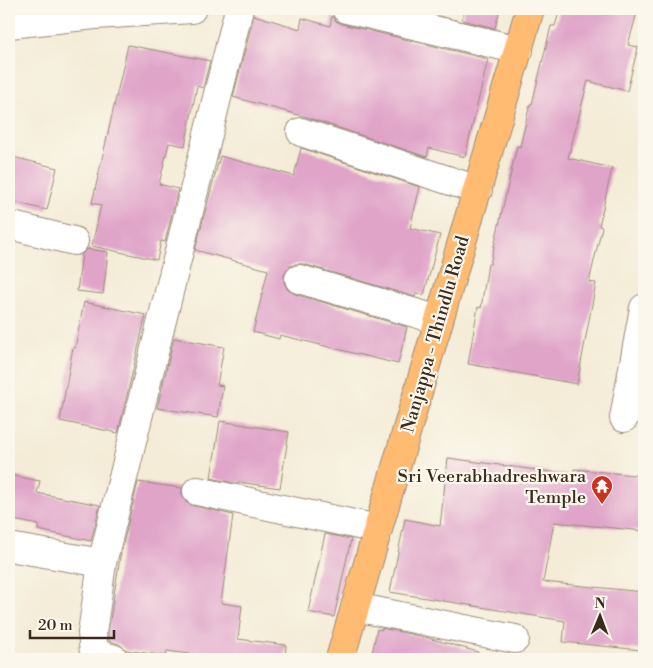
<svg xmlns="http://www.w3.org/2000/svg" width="653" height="668" viewBox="0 0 653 668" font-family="'Libre Bodoni',serif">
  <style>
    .building { fill: #e0a4c9 }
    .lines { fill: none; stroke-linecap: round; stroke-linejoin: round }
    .minor-casing { stroke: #988b7a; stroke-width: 30 }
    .major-casing { stroke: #988b7a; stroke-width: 30 }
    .minor { stroke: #fff; stroke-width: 28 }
    .major { stroke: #ffbb71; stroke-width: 28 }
    .labels { text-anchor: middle; stroke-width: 4.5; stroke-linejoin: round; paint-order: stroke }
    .street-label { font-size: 18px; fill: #3b2a1e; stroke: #fbf7ec }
    .poi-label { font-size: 18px; fill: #3b2a1e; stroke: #fbf7ec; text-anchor: end }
  </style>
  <rect width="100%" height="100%" fill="#fbf7ec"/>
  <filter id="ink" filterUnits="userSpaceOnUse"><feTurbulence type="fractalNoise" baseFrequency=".02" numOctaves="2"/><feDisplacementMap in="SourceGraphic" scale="10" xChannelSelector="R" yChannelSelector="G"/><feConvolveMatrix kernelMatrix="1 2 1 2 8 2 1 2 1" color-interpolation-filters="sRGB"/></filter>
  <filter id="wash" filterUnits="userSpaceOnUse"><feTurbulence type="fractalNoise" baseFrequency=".0096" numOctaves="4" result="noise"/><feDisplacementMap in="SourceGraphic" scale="20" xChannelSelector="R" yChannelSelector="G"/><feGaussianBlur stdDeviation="1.12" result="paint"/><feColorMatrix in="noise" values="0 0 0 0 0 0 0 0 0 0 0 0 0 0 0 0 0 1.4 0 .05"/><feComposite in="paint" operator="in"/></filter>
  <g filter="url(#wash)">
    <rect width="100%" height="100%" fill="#f4ecd7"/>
    <g id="blocks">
      <path class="building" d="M464 9H500L495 28 462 20Z
        M560 9H638L628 45 638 47 627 91 588 81 568 158 612 168 599 226 602 227 589 282 596 283 577 384 468 364 478 307 481 308 488 264H490L517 146 520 147 530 104H532L551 26H555Z
        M254 15 300 29 302 18 330 26 332 16 336 21 342 24 488 59 465 157 429 148 427 157 306 117 233 97Z
        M128 45 210 61 203 88 197 86 185 146 169 143 159 184 178 189 165 242 161 241 157 260 92 246 101 205 92 203Z
        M301 148 420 187 410 228 440 235 424 295 416 293 415 297 303 264H296L289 267 284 275V282L287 289 295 294 407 327 398 364 280 335 279 339 253 332 268 270 195 250 220 156 294 176Z
        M9 156 57 168 47 210 9 201Z
        M87 249 108 252 103 294 77 291 82 254Z
        M84 302 146 315 118 433 60 421 73 347 75 348Z
        M174 338 224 347 217 385 223 386 218 417 157 408Z
        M220 421 289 432 280 488 238 482 237 484 211 478Z
        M448 458 573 475 574 469 644 476V531L554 522 543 582 644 592V615L641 650 563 642 565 621 390 592 405 519 440 526Z
        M9 475 40 481 37 493 100 505 91 541 38 530 39 525 9 519Z
        M138 482 182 488V496L187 503 194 506 233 515 221 603 242 606 238 639 286 645 285 659H228L167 651 166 656 126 650 119 644 109 641 108 633 120 557Z
        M325 534 351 539 334 617 308 612Z
        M382 628 428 638 478 652 477 659H371L377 629 382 630Z"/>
    </g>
  </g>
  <g filter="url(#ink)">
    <use href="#blocks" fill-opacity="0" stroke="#988b7a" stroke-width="1"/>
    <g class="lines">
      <g class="minor-casing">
        <path id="minor" d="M346 9 519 50
          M9 24 95 15 192 9
          M301 132 478 190
          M9 225 74 241
          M299 279 439 320
          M624 418 644 308
          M197 491 378 529
          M9 547 102 563
          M355 607 515 639
          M114 659 94 653 92 633 102 563 239 9"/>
      </g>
      <g class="major-casing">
        <path id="major" d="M340 659 530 9"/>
      </g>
      <use href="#minor" class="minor"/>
      <use href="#major" class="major"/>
    </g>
  </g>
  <defs>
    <g id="temple-pin" transform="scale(1.125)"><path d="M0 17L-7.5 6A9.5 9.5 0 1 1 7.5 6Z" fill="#c8321e" stroke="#fbf7ec"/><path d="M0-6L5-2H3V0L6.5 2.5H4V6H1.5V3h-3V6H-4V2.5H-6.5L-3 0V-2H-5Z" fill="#fff"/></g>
  </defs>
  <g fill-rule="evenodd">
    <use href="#temple-pin" x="602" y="486"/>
  </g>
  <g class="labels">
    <g class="street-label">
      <text transform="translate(435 334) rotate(-74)" y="6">Nanjappa - Thindlu Road</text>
    </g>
    <g class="poi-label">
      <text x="586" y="482">Sri Veerabhadreshwara<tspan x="586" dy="21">Temple</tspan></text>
    </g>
  </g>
  <rect width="653" height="668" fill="none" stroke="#fbf7ec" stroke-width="30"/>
  <g transform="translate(600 616) rotate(1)" stroke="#fbf7ec" stroke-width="4" paint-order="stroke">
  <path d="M0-4L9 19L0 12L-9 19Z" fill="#3b2a1e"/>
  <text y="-8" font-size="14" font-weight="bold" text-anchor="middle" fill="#3b2a1e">N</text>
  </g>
  <path d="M30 630v8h84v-8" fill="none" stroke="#3b2a1e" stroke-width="2.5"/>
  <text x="38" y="630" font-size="15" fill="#3b2a1e" stroke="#fbf7ec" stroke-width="4" paint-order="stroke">20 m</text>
</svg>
